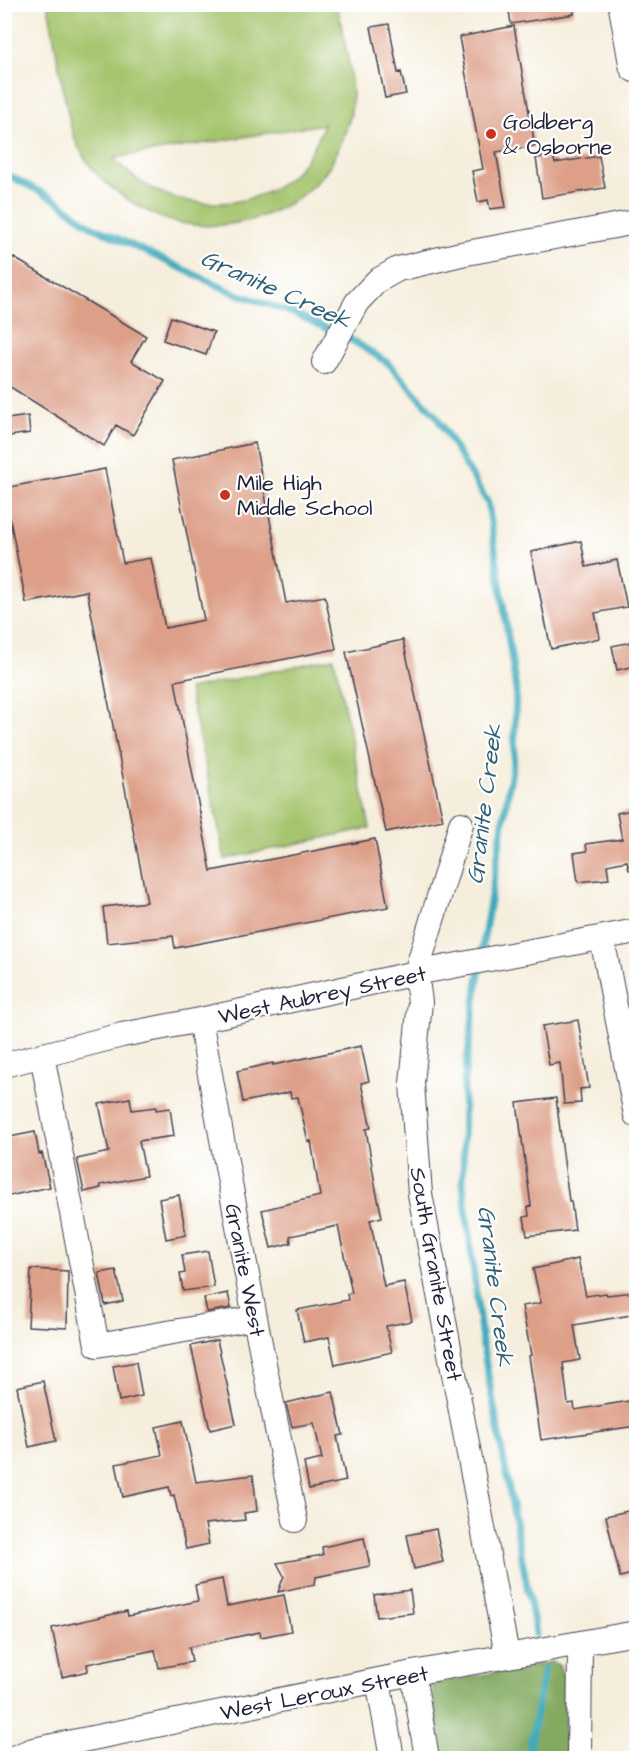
<svg xmlns="http://www.w3.org/2000/svg" width="641" height="1763" viewBox="0 0 641 1763" font-family="'Architects Daughter',sans-serif">
  <style>
    .green { fill: #a4c56d; stroke: #637454; stroke-width: 1.5; fill-rule: evenodd }
    .forest { fill: #83aa60; stroke: #52664e; stroke-width: 1.5 }
    .lines { fill: none; stroke-linecap: round; stroke-linejoin: round }
    .stream { stroke: #3daabc; stroke-width: 7 }
    .building { fill: #dd9f87 }
    .minor-casing { stroke: #424153; stroke-width: 26 }
    .primary-casing { stroke: #424153; stroke-width: 35 }
    .minor { stroke: #fff; stroke-width: 24 }
    .primary { stroke: #fff; stroke-width: 33 }
    .poi-dot { fill: #c8321e; stroke: #fff; stroke-width: 2 }
    .labels { text-anchor: middle; stroke-width: 4.5; stroke-linejoin: round; paint-order: stroke }
    .poi-label { font-size: 22px; fill: #22223b; stroke: #fff; text-anchor: start }
    .street-label { font-size: 22px; fill: #22223b; stroke: #fff }
    .water-label { font-size: 24px; font-style: italic; fill: #2e5f75; stroke: #fff }
  </style>
  <rect width="100%" height="100%" fill="#fff"/>
  <filter id="ink" filterUnits="userSpaceOnUse"><feTurbulence type="fractalNoise" baseFrequency=".0167" numOctaves="2"/><feDisplacementMap in="SourceGraphic" scale="12" xChannelSelector="R" yChannelSelector="G"/><feConvolveMatrix kernelMatrix="1 2 1 2 8 2 1 2 1" color-interpolation-filters="sRGB"/></filter>
  <filter id="wash" filterUnits="userSpaceOnUse"><feTurbulence type="fractalNoise" baseFrequency=".008" numOctaves="4" result="noise"/><feDisplacementMap in="SourceGraphic" scale="24" xChannelSelector="R" yChannelSelector="G"/><feGaussianBlur stdDeviation="1.35" result="paint"/><feColorMatrix in="noise" values="0 0 0 0 0 0 0 0 0 0 0 0 0 0 0 0 0 1.4 0 .05"/><feComposite in="paint" operator="in"/></filter>
  <g filter="url(#wash)">
    <rect width="100%" height="100%" fill="#f5eedc"/>
    <path class="green" d="M48 5H337C343 35 357 87 350 117 345 133 339 152 329 167 296 213 234 233 180 223 161 220 143 209 127 199 107 186 91 171 80 150 72 136 69 119 66 103 59 70 54 37 48 5ZM324 124C316 147 300 173 278 186 226 218 152 204 114 158Z
      M334 658 370 828 225 859 189 689Z"/>
    <path class="forest" d="M551 1662 559 1665 564 1677 566 1758H441L432 1684Z"/>
    <g class="lines">
      <path class="stream" d="M4 173 56 200 91 226 232 292 296 314 355 342 388 363 436 416 488 503 516 689 514 758 481 955
        M480 966 464 1081 463 1184 482 1342 536 1634
        M528 1758 544 1669"/>
    </g>
    <g id="blocks">
      <path class="building" d="M508 4H574V14L511 24Z
        M389 24 398 73 401 72 406 94 385 98 371 27Z
        M514 26 535 146 496 152 506 207 490 209 488 200 478 202 472 171 483 169 459 37Z
        M553 156 555 163 599 156 605 188 542 198 536 158Z
        M4 252 146 336 131 361 165 381 133 435 116 425 104 446 4 383Z
        M171 317 214 332 206 355 163 340Z
        M28 416 30 433 10 436 7 419Z
        M255 443 286 603 325 596 336 649 175 681 211 871 375 839 388 907 175 948 173 936 107 943 103 907 147 902 87 591 26 603 4 488 105 469 123 563 151 558 165 628 204 620 172 460Z
        M581 541 586 567 617 560 627 607 595 613 600 638 551 649 531 552Z
        M403 640 443 820 386 832 346 652Z
        M636 641V666L617 670 612 646Z
        M636 809V869L629 870 627 861 607 865 609 879 578 882 574 853 587 851 586 844 622 839 617 813Z
        M578 1020 589 1088 580 1089 581 1103 564 1104 560 1063 549 1065 542 1026Z
        M361 1046 369 1081 361 1083 371 1128 366 1129 376 1190 382 1217 370 1220 384 1286 404 1282 412 1321 386 1326 392 1352 335 1365 329 1337 304 1342 297 1310 348 1300 347 1294 352 1293 338 1226 290 1236 291 1243 271 1248 262 1210 320 1196 311 1141 308 1142 298 1097 291 1098 290 1092 243 1102 237 1071 273 1063V1065Z
        M130 1098 132 1110 156 1107V1110L170 1108 174 1136 139 1141 146 1176 100 1185 101 1188 84 1192 77 1159 109 1152 99 1104Z
        M556 1098 569 1201H571L575 1230 527 1236 524 1217 529 1216 528 1207 531 1206 517 1103Z
        M35 1132 39 1154 42 1153 50 1187 4 1197V1138Z
        M179 1195 186 1235 166 1239 159 1199Z
        M208 1251 214 1287 183 1291 180 1274 185 1273 182 1255Z
        M578 1259 586 1296 606 1293 607 1295 634 1292 635 1298H636V1314L574 1325 580 1360 563 1363 568 1404 574 1403 575 1410 636 1400V1426L541 1440 529 1356 531 1355 522 1306 541 1303 533 1269Z
        M31 1269 68 1271 67 1328 28 1326Z
        M116 1270 123 1301 105 1305 99 1273Z
        M228 1293 231 1308 207 1312 204 1298Z
        M217 1340 236 1424 210 1430 191 1346Z
        M136 1362 142 1396 119 1401 113 1366Z
        M43 1381 56 1441 29 1447 17 1387Z
        M333 1392 343 1435 337 1436 346 1481 309 1489 304 1463 322 1459 314 1423 292 1427 286 1403Z
        M183 1421 196 1482 253 1475 257 1511 244 1513 245 1520 205 1524 209 1544 186 1549 174 1495 171 1496 169 1487 123 1497 116 1464 162 1455 156 1427Z
        M636 1509V1573L620 1577 606 1516Z
        M436 1529 443 1562 414 1569 407 1535Z
        M364 1538 370 1566 316 1577 315 1584 278 1592 284 1576 277 1563 323 1555 322 1547Z
        M222 1579 227 1606 284 1595 291 1631 261 1637 260 1632 189 1647 192 1662 159 1668 155 1650 87 1664 88 1671 62 1677 52 1628 127 1611 128 1616 198 1601 195 1585Z
        M410 1590 413 1613 377 1617 374 1595Z"/>
    </g>
  </g>
  <g filter="url(#ink)">
    <use href="#blocks" fill-opacity="0" stroke="#424153" stroke-width="1.5"/>
    <g class="lines">
      <g class="minor-casing">
        <path id="minor" d="M324 362 357 302 377 281 398 269 461 254 636 222
          M461 824 416 973 420 1002 412 1083 420 1194 507 1655
          M602 938 636 1115
          M200 1020 255 1318 295 1520
          M42 1055 97 1345 255 1318
          M8 1064 122 1035 200 1020 416 973 636 931
          M413 1673 427 1758
          M378 1681 392 1758
          M13 1758 33 1750 413 1673 636 1633
          M579 1758 580 1645"/>
      </g>
      <g class="primary-casing">
        <path id="primary" d="M625 4 636 66"/>
      </g>
      <use href="#minor" class="minor"/>
      <use href="#primary" class="primary"/>
    </g>
  </g>
  <g class="poi-dot">
    <circle cx="491" cy="134" r="6"/>
    <circle cx="225" cy="495" r="6"/>
  </g>
  <g class="labels">
    <g class="poi-label">
      <text x="503" y="129">Goldberg<tspan x="503" dy="25">&amp; Osborne</tspan></text>
      <text x="237" y="490">Mile High<tspan x="237" dy="25">Middle School</tspan></text>
    </g>
    <g class="street-label">
      <text transform="translate(322 994) rotate(-12)" y="8">West Aubrey Street</text>
      <text transform="translate(246 1270) rotate(79)" y="8">Granite West</text>
      <text transform="translate(437 1274) rotate(80)" y="8">South Granite Street</text>
      <text transform="translate(324 1692) rotate(-11)" y="8">West Leroux Street</text>
    </g>
    <g class="water-label">
      <text transform="translate(276 289) rotate(24)" y="8">Granite Creek</text>
      <text transform="translate(484 804) rotate(-83)" y="8">Granite Creek</text>
      <text transform="translate(496 1286) rotate(83)" y="8">Granite Creek</text>
    </g>
  </g>
  <rect width="641" height="1763" fill="none" stroke="#fff" stroke-width="24"/>
</svg>
